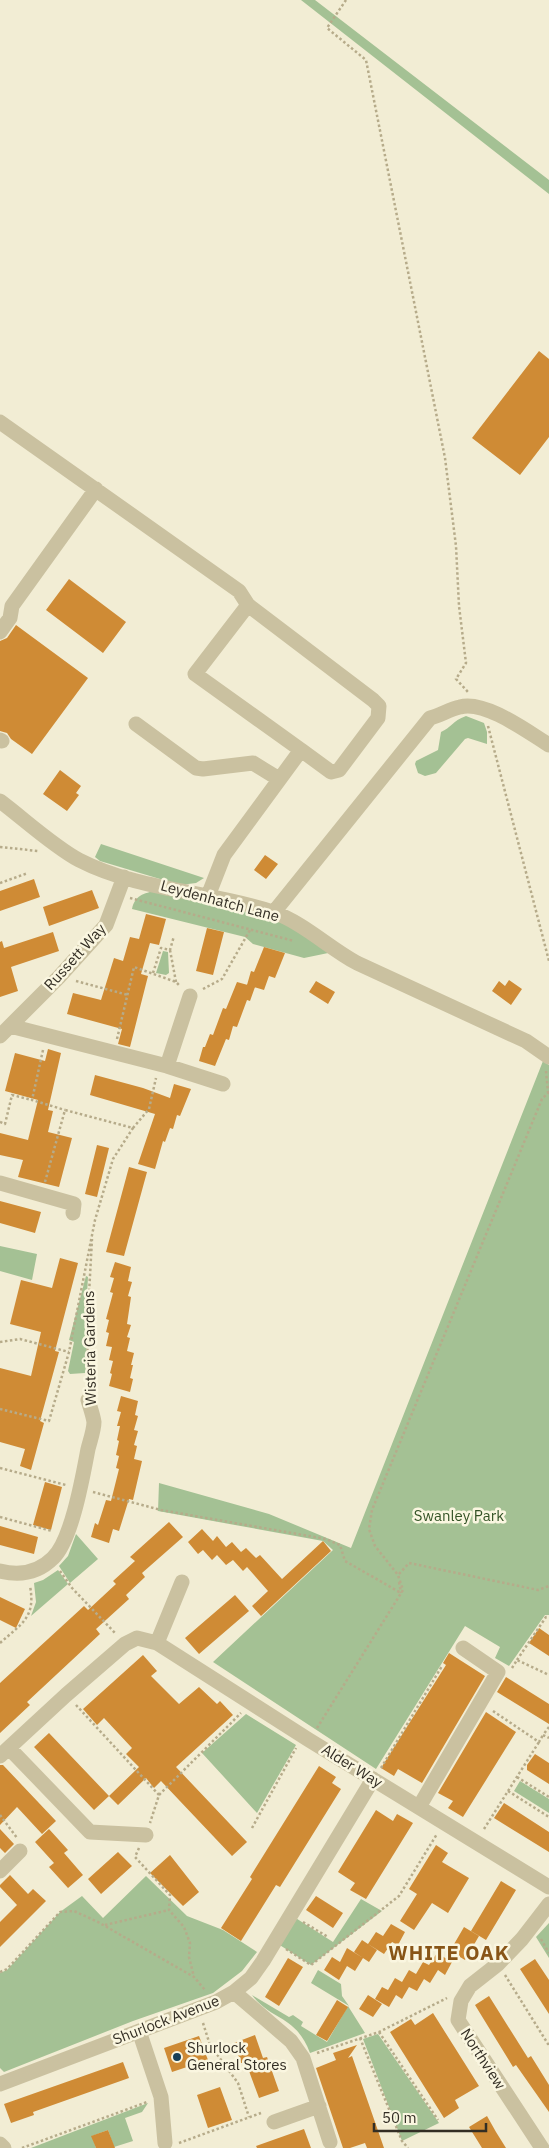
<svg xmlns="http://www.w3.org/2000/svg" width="549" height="2148" viewBox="0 0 549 2148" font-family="'IBM Plex Sans',sans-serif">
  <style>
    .green { fill: #a4c194 }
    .building { fill: #cf8b35 }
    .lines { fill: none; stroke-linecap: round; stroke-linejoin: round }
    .path { stroke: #b6ab8a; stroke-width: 2.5; stroke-dasharray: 2.5 2.5; stroke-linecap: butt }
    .minor { stroke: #cac1a0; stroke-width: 15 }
    .poi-dot { fill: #173f57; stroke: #faf6e0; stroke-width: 2 }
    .labels { text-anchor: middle; stroke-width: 5; stroke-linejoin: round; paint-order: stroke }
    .street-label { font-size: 15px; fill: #332e24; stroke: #faf6e0 }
    .park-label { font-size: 15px; fill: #345326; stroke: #faf6e0 }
    .poi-label { font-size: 15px; fill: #332e24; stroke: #faf6e0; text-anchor: start }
    .district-label { font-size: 20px; font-weight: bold; letter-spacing: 1px; fill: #885517; stroke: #faf6e0 }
  </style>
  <rect width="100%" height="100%" fill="#f2edd4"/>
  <path class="green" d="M301 0H315L549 180V194Z
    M466 716 484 723 487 732V744L468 738 465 739 436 773 425 776 418 773 415 764 416 761 438 750 441 732C451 728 452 721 466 716Z
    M101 844 204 878 196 883 180 885 100 861 95 857Z
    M157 890 266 916 290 926 333 952 304 958 253 944 245 937 132 909C135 895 143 894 157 890Z
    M163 951 168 952 169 973 166 975 156 973Z
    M543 1061 549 1065V1615H545L509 1666 495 1658 500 1647 465 1626 376 1769 213 1662 333 1550 323 1541 158 1511 159 1483 269 1514 351 1548Z
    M0 1246 37 1254 32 1280 0 1271Z
    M86 1276 88 1277 86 1311 87 1369 85 1373 70 1374 68 1371 74 1342 69 1340Z
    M76 1534 98 1559 70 1583 59 1566 68 1556Z
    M58 1570 68 1584 31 1616 36 1602 34 1583 43 1580Z
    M246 1714 296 1745 257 1813 202 1753Z
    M520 1781 549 1799V1813L514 1791Z
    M146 1876 187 1916 223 1930 257 1952 242 1971 213 1993 133 2021 4 2072 0 2068V1973L7 1970 60 1912 82 1896 103 1918Z
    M361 1899 382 1911 311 1965 275 1942 291 1915 333 1942Z
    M549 1923V1958L536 1937Z
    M318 1970 341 1984 342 1996 349 2006 311 1983Z
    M252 1995 289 2017 293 2015 303 2022 301 2026 327 2042 348 2006 365 2033 310 2053C296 2015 271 2021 252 1995Z
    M378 2034 439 2123 402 2141 363 2039Z
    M148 2103 142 2112 125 2118 133 2141 114 2147 108 2130 92 2136 96 2148H31Z"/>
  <path class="building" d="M539 351 549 359V437L520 475 472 438Z
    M69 579 126 622 103 653 46 610Z
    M16 625 88 678 32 754 11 739 7 733 0 731V641L7 638Z
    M60 770 81 786 76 793 79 795 67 811 43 794Z
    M265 855 278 864 266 879 254 870Z
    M34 879 40 897 0 911V891Z
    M92 890 99 908 49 926 43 907Z
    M146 914 166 919 159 945 150 943 141 974 148 976 130 1047 118 1044 122 1029 67 1014 73 993 101 1000 114 958 123 961 130 937 139 939Z
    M207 928 224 932 213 975 196 971Z
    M53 932 59 951 11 967 18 991 0 997V942L2 941 4 948Z
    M264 947 285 953 275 978 269 976 264 990 247 985 251 971 254 972Z
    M509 980 522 989 511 1005 492 991 499 981 505 986Z
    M316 981 335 992 328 1004 309 992Z
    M237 982 255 987 250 1001 247 1000 237 1027 233 1026 229 1040 226 1039 215 1066 199 1061 203 1047H205L210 1034 213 1035 223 1008 226 1009Z
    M48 1049 61 1053 48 1110 53 1111 48 1132 72 1138 59 1187 18 1177 23 1160 0 1155V1133L28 1140 38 1100 5 1091 15 1053 45 1061Z
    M95 1075 143 1088 170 1098 174 1084 191 1089 180 1116 177 1115 173 1129 170 1128 165 1142 163 1141 155 1169 138 1164 155 1114 90 1095Z
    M97 1145 109 1148 97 1197 85 1194Z
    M129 1167 147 1172 124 1256 106 1252Z
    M0 1201 41 1212 35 1233 0 1223Z
    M60 1258 78 1263 55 1351 59 1352 40 1421 44 1423 31 1470 20 1466 25 1449 0 1442V1368L31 1376 41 1332 10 1324 21 1280 52 1288Z
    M115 1262 131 1267 128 1281 132 1282 128 1296 131 1297 127 1324 131 1325 127 1337 130 1338 127 1351 134 1353 131 1365H133L130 1378 133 1379 130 1392 109 1386 112 1374 110 1373 113 1361 109 1360 112 1347 106 1346 109 1333 106 1332 109 1320 106 1319 113 1293 110 1292 114 1278 110 1277Z
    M121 1396 138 1401 135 1415 138 1416 134 1430 138 1431 134 1445 137 1446 134 1459 142 1461 133 1500 129 1499 119 1531 113 1529 109 1543 91 1537 95 1523 98 1525 106 1500 111 1501 119 1469 116 1468 119 1456 116 1455 119 1441 117 1440 120 1426H117L121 1412 117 1411Z
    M45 1482 62 1487 51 1530 33 1525Z
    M169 1522 183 1537 142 1573 145 1577 126 1595 129 1599 96 1629 100 1634 27 1702 30 1705 0 1733V1683L84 1606 88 1610 116 1584 113 1581 135 1561 130 1557Z
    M0 1526 38 1537 34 1554 0 1545Z
    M202 1529 213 1541 217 1536 226 1547 232 1542 241 1552 246 1548 256 1558 260 1555 282 1579 323 1541 331 1551 261 1616 252 1606 268 1591 247 1567 243 1571 233 1560 226 1565 217 1555 212 1560 203 1550 198 1554 188 1542Z
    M235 1595 249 1611 199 1654 185 1638Z
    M0 1597 25 1609 16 1628 0 1620Z
    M539 1628 549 1635V1656L529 1643Z
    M449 1653 485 1676 422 1783 398 1769 394 1776 381 1768 446 1665 443 1663Z
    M143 1655 157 1671 151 1676 179 1704 199 1687 217 1704 220 1701 233 1715 176 1767 247 1842 232 1856 161 1781 154 1788 146 1778 118 1805 109 1796 139 1767 126 1754 132 1748 104 1718 97 1725 83 1709Z
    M506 1677 549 1704V1724L497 1692Z
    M486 1712 516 1732 463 1817 448 1808 453 1801 438 1793Z
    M49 1733 109 1796 94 1810 34 1747Z
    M535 1754 549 1763V1784L527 1770V1765Z
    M0 1765H3L56 1821 42 1834 17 1807 0 1825Z
    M319 1766 336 1777 332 1783 341 1789 280 1887 276 1885 241 1941 221 1928 252 1879 250 1877Z
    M504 1803 549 1832V1852L494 1818Z
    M376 1810 393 1821 397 1814 413 1823 366 1899 350 1890 355 1883 338 1872Z
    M0 1829 14 1844 5 1853 0 1848Z
    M49 1829 68 1850 64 1853 83 1875 68 1888 49 1867 54 1863 35 1842Z
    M436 1845 448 1853 442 1862 469 1878 448 1913 432 1903 414 1930 400 1921 417 1894 409 1889Z
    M118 1852 132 1866 101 1894 88 1879Z
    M170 1855 199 1892 183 1906 150 1873Z
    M10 1875 28 1894 33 1889 46 1901 0 1947V1922L17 1905 0 1887V1885Z
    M501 1881 516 1890 486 1940 471 1931Z
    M316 1896 343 1913 333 1928 306 1910Z
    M391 1924 405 1932 398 1945 392 1942 384 1954 368 1944 376 1932 383 1936Z
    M464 1927 479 1936 465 1960 450 1951Z
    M362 1940 377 1950 369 1962 354 1952Z
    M347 1948 363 1958 355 1971 347 1966 339 1980 324 1970 332 1957 340 1962Z
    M437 1953 452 1962 445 1975 438 1970 430 1983 424 1979 417 1991 409 1987 402 1999 396 1995 389 2007 375 1999 382 1987 388 1990 395 1978 402 1982 409 1970 416 1974 423 1962 429 1965Z
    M288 1958 303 1967 279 2006 265 1997Z
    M535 1959 549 1980V2014L520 1969Z
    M368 1995 382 2004 373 2017 359 2009Z
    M489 1996 528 2058 531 2056 549 2085V2112L516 2065 513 2067 475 2005Z
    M337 2000 348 2007 327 2041 316 2035Z
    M433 2013 479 2086 455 2100 459 2108 444 2118 390 2032 411 2019 415 2025Z
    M255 2035 263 2058 267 2057 279 2091 259 2098 246 2063H241L234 2043Z
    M199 2036 208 2060 172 2072 164 2048Z
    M357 2045 348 2058 352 2056 384 2148H367L365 2143 350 2148H343L316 2068 336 2060 333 2053Z
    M123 2062 129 2078 33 2112 34 2115 11 2123 4 2104Z
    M220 2087 232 2120 208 2128 197 2095Z
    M487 2116 496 2132 506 2148H482L469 2127Z
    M304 2129 311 2148H257L256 2146Z
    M108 2130 115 2148H96L91 2136Z"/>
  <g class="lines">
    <path class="path" d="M346 0 327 28 366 60 445 458 456 546 459 606 466 663 456 679 468 692
      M488 726 549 961
      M0 847 38 851
      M0 883 28 873
      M130 898 294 941
      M170 950 176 982
      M153 973 161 948 170 950 174 936
      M76 981 128 995
      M203 989 222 979 250 930
      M117 1039 134 967 176 982 180 986
      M43 1050 32 1100 65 1110
      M546 1071 548 1092
      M0 1122 5 1124 12 1095 32 1100
      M45 1182 65 1110 133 1128 149 1109 156 1078
      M0 1342 20 1339 69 1352
      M89 1386 87 1331 92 1239
      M0 1409 49 1421 69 1352 95 1220 113 1159 133 1128
      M0 1468 66 1485
      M93 1492 161 1510 326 1539 340 1545 345 1561 401 1593
      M0 1517 52 1531
      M60 1571 72 1588 116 1634
      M399 1574 409 1563 538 1590 549 1586
      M399 1582 401 1593
      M0 1643C21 1624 36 1618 30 1586
      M517 1660 546 1617H549
      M512 1668 517 1660 549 1675
      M76 1705 159 1795 150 1823
      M493 1711 539 1742 543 1735
      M549 1727 543 1735 549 1738
      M317 1728 403 1590 398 1575 375 1546 369 1529 372 1510 542 1099 549 1092
      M381 1768 442 1666
      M517 1777 549 1797
      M508 1791 549 1817
      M159 1795 241 1713
      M0 1815 17 1838
      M252 1828 296 1748
      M484 1829 539 1742
      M139 1848 135 1857 170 1895 169 1910 184 1927 190 1943 189 1957 194 1977
      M303 1922 328 1937
      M105 1925 169 1910
      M541 1939 549 1953
      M286 1949 311 1965 399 1896 437 1834
      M0 1972 7 1969 60 1912 74 1911 98 1922 194 1977 205 1990
      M505 1975 548 2044 549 2043
      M203 2023 210 2045 238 2083 249 2117
      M379 2032 438 2120
      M360 2038 402 2141 408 2148
      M317 2053 379 2032 447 1998
      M179 2143 261 2113
      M22 2148 147 2102"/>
    <path class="minor" d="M0 422 239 591 248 605 373 700 379 706 378 718 339 770 331 772 301 750 224 855 208 896
      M248 605 195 674 301 750
      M0 632 10 618 12 606 96 489
      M136 724 196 768 203 769 253 763 279 779
      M0 740 2 741
      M0 801C24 819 53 846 79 860 139 891 210 891 273 912 304 923 329 948 357 963L526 1041 549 1057
      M274 912 430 718C441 715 450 709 460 707 485 700 528 732 549 745
      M10 1026 167 1066 223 1084
      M0 1036 59 977 106 925 124 877
      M167 1066 190 996
      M0 1183 74 1204 73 1213
      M0 1571C20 1576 38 1573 53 1558 72 1540 83 1475 88 1449 90 1441 94 1430 94 1422 93 1415 90 1407 88 1400
      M157 1643 182 1582
      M9 1748 90 1832 146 1835
      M0 1756 66 1695 125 1644 137 1638 157 1643 309 1740 549 1887
      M419 1807 498 1672 463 1648
      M0 1871 20 1851
      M234 1992 291 2041 303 2058 330 2142
      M139 2031 161 2097 165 2143
      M0 2084 216 2002 234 1992 251 1978 263 1961 373 1779
      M274 2122 319 2106
      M0 2144 4 2148
      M542 2148 458 2020 461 2001 470 1986 498 1964 522 1939 549 1904"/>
  </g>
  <circle class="poi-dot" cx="177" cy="2057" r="5"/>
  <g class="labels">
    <g class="street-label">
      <text transform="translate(220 901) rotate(15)" y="5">Leydenhatch Lane</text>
      <text transform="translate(75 957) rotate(-48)" y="5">Russett Way</text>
      <text transform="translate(90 1348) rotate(-91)" y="5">Wisteria Gardens</text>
      <text transform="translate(352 1766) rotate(32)" y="5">Alder Way</text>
      <text transform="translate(166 2020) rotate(-21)" y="5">Shurlock Avenue</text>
      <text transform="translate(483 2059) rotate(57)" y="5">Northview</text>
    </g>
    <g class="park-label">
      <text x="459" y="1521">Swanley Park</text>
    </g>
    <g class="poi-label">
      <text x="187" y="2053">Shurlock<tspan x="187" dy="17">General Stores</tspan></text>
    </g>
    <g class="district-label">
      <text x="449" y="1960">WHITE OAK</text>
    </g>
  </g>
  <path d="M374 2123v8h112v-8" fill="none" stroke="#332e24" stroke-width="2.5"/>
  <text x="382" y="2123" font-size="15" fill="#332e24" stroke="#faf6e0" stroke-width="4" paint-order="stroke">50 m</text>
</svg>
